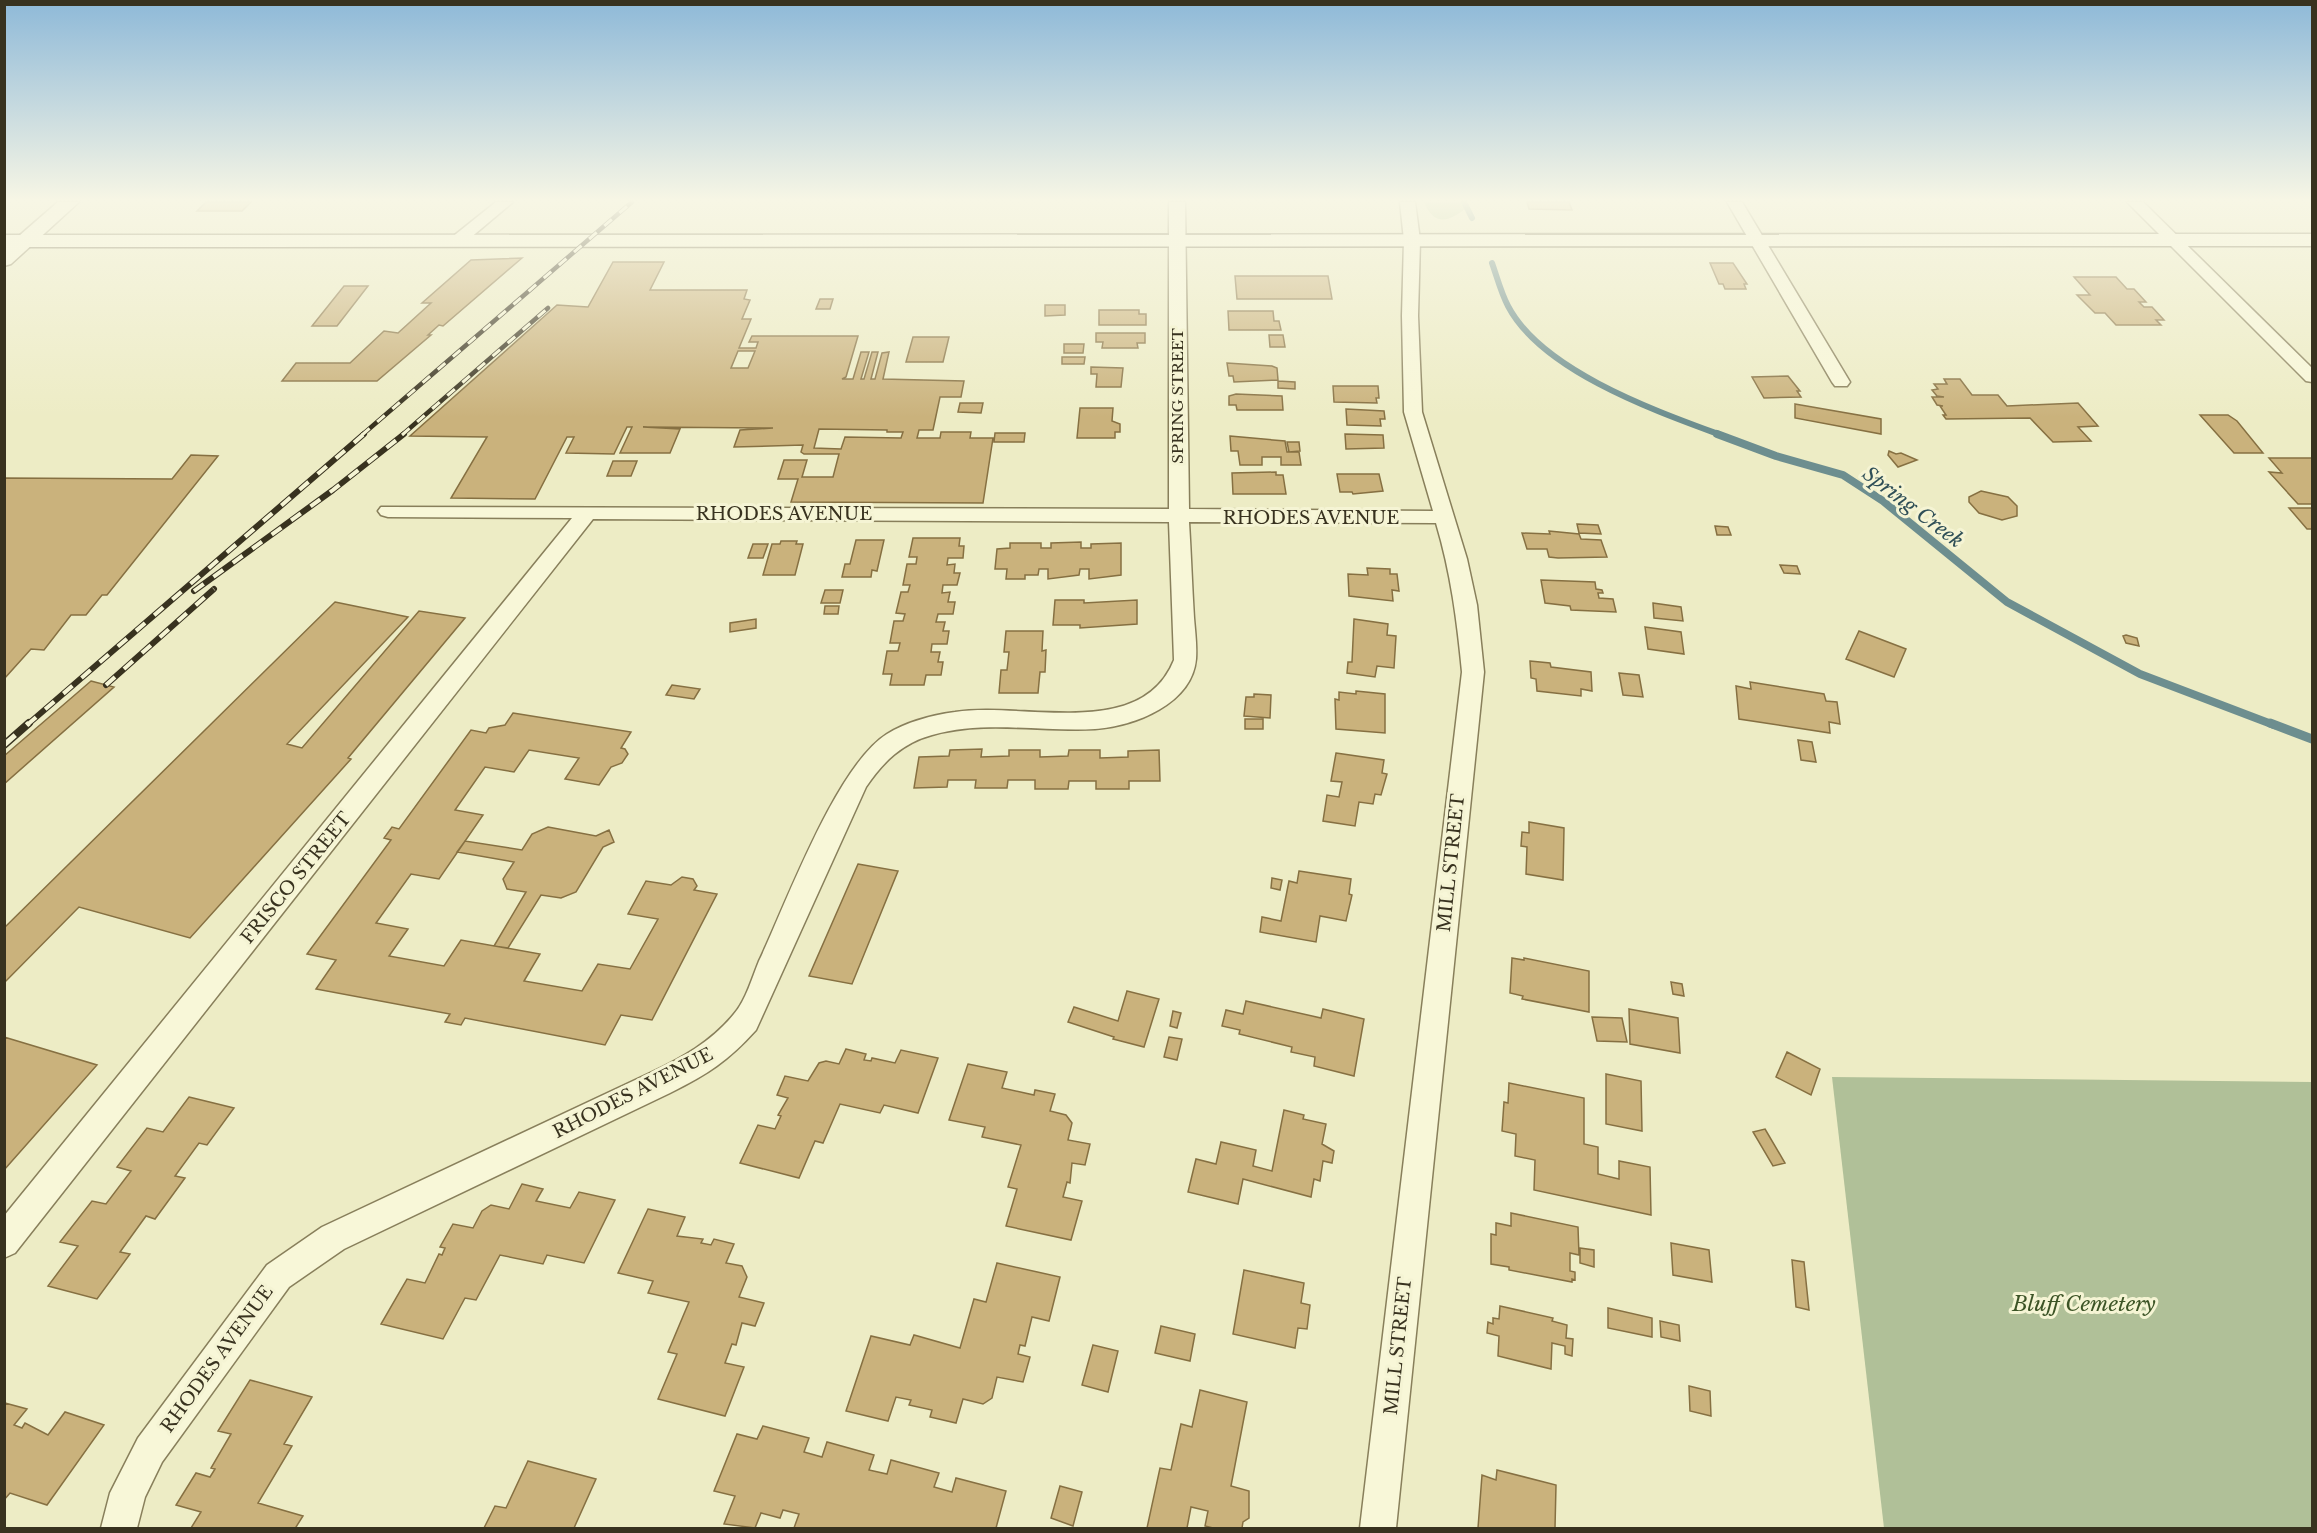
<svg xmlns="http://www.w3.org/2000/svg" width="2317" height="1533" viewBox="0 0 2317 1533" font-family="'Libre Baskerville',serif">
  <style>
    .green { fill: #b7cb99 }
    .cemetery { fill: #b0c098 }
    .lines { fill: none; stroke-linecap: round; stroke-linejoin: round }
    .stream-far2 { stroke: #6d8e8f; stroke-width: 6 }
    .stream-far1 { stroke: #6d8e8f; stroke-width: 8 }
    .stream { stroke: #6d8e8f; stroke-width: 9 }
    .building { fill: #cab27c; stroke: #867042; stroke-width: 1.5; fill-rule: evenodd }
    .minor-casing { stroke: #887f5b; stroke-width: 3 }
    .tertiary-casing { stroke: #887f5b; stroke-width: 3 }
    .secondary-casing { stroke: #69603f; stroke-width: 3 }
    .minor { fill: #f8f7d8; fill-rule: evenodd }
    .tertiary { fill: #f8f7d8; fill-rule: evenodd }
    .secondary { fill: #f8f7d8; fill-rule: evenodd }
    .rail-far2-casing { stroke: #38321f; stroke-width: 4.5 }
    .rail-far1-casing { stroke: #38321f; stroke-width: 6 }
    .rail-casing { stroke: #38321f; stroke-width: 8 }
    .rail-far2 { stroke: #f5f4d4; stroke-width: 3; stroke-dasharray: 10; stroke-linecap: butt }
    .rail-far1 { stroke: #f5f4d4; stroke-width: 4; stroke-dasharray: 12; stroke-linecap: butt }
    .rail { stroke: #f5f4d4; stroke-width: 5; stroke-dasharray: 15; stroke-linecap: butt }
    .labels { text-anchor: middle; stroke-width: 6; stroke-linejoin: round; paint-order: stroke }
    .far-street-label { font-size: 15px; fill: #38321f; stroke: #f5f4d4 }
    .street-label { font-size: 18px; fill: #38321f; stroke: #f5f4d4 }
    .water-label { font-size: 20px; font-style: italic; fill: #2f4f57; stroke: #f5f4d4 }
    .near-park-label { font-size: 21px; font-style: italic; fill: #3c5426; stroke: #f5f4d4 }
  </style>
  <rect width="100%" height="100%" fill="#edecc5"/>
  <path class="green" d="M1424 202H1461L1465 209C1448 222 1434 226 1424 202Z"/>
  <path class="cemetery" d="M1832 1077 2312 1082V1528H1884Z"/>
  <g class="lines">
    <path class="stream-far2" d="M1464 202 1472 218
      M1492 263C1497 277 1501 293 1508 306 1542 371 1656 411 1721 435"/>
    <path class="stream-far1" d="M1717 434 1776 456 1843 475 1883 501 2007 602 2140 674 2274 725"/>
    <path class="stream" d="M2270 723 2312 739"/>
  </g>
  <path class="building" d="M206 202H251L242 211H197Z
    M1527 202H1569L1572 210 1529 209Z
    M522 258 443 326 439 325 428 335H431L377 381H282L296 363H350L384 331 398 333 431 303H422L471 260Z
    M613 262H664L650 290H747L744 299 750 300 742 319H751L739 348H756L758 342H749L752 336H858L846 377 842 379H853L861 352H869L861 379H864L872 352H878L871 379H875L882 353 889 352 883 379 964 381 961 397H940L933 430H919L917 438H940L941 432H971L970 438H993L983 503 791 502 798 479H778L784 460H807L802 477H833L839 454H804L801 452 803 445 734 447 740 430 773 428 643 427 680 429 670 453H620L632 427H627L614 454 566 453 574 437H567L535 499 451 498 487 437 410 436 557 305 588 307ZM738 351H755L748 368H731ZM819 429 887 430V432H903L901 438 845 437 841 449 814 448Z
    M1710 263H1733L1747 284H1744L1746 289H1725L1723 284H1719Z
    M1235 276H1328L1332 299H1237Z
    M2074 277H2116L2127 289H2134L2146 302H2139L2144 307H2152L2164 320H2156L2161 325H2116L2105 313H2095L2077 295H2090Z
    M344 286H368L337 326H312Z
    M820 299H833L830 309H816Z
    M1045 305H1065V315L1045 316Z
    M1099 310H1139V314H1146V325H1099Z
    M1228 311H1273L1274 321H1279L1281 330H1229Z
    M1096 333H1145V343H1137L1138 348H1102L1103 342H1096Z
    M1269 335H1283L1285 347H1270Z
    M913 337H949L943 362H906Z
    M1064 344H1084L1083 353H1064Z
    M1062 357H1085L1084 364H1062Z
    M1227 363 1272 366 1277 368 1278 380 1234 382 1233 376H1229Z
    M1091 367 1123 368 1121 387H1096L1097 374H1091Z
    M1788 376 1800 391H1797L1801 397 1764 398 1752 377Z
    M1944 379H1960L1972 395H1998L2007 406 2078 403 2098 426 2078 427 2091 441 2053 442 2030 418 1946 419 1943 415H1946L1940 406H1943L1937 405 1932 397H1944L1937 396 1932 390 1938 389 1934 384H1947Z
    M1278 381 1295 382V389L1278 388Z
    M1333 386H1378L1379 398H1376L1377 403 1334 402Z
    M1236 394 1282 396 1283 410H1237L1236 405H1229V396Z
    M960 403H983L981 413 958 412Z
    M1795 404 1881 419V434L1795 418Z
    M1080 408H1113L1112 421 1120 424V432H1115V438H1077Z
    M1346 409 1384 411 1385 419H1380L1381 426 1347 425Z
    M2200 415H2228L2237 421 2263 453H2234Z
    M995 433H1025L1024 442H994Z
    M1345 434 1383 435 1384 448 1346 449Z
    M1230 436 1285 441 1287 452H1299L1301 465H1281V457H1262V465H1240L1238 451H1231Z
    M1287 442H1299L1300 451 1289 452Z
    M1889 451 1896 454 1901 453 1917 460 1898 467 1888 455Z
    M191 455 218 456 107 595H102L86 615H71L44 650 31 649 4 679V478L172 479Z
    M2269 458H2312V504H2298L2269 472 2282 473Z
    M613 461H637L631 476H607Z
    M1276 472V475H1283L1286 494H1233L1232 473Z
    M1337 474H1379L1383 491 1353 494 1352 492H1340Z
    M1981 491 2008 497 2017 506V516L2002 520 1979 513 1969 502V497Z
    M2289 508H2312V529H2307Z
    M1577 524 1598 525 1601 534 1579 533Z
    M1715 526 1728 527 1731 535H1717Z
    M1549 531 1579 534 1581 539 1601 540 1607 557 1558 558 1549 557 1547 549H1527L1522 533 1550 534Z
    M913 538H960L959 546H964L963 558H948L947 565 955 564 954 573H960L957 585H943L942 593 950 592 948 602H955L953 614H938L936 622H945L943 631H949L947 644H932L931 652H940L938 662H943L941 675H926L924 685H890L892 674H883L887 651H898L900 643H890L894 621H903L905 614 896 613 901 592H908L910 585H903L907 564H916L917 557H909Z
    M856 540H884L877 571 872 570 871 577H842L845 564H850Z
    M781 541H797L796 544H803L795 575H763L772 544H780Z
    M1081 542V548H1091V544L1121 543V575L1089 579V569H1080L1079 575 1048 579V569H1039L1038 575H1025V579H1006L1007 569H995L997 549 1010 548V543H1041V548H1051V543Z
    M753 544H768L763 558H748Z
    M1780 565 1797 566 1800 574 1784 573Z
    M1367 568 1390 569V574H1397L1399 591 1392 590 1393 601 1349 596 1348 574 1368 575Z
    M1541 580 1595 582 1596 589 1602 590 1603 593H1598L1599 598 1613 599 1616 612 1571 610 1570 606 1545 603Z
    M825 590H843L840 603H821Z
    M1055 600H1084V603L1137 600V624L1080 628V625H1053Z
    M335 602 408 617 287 744 302 748 419 611 465 618 348 758 351 759 190 938 79 907 4 983V928Z
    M1653 603 1681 607 1683 621 1654 618Z
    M825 606H839L838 614H824Z
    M756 619V628L730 632V623Z
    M1354 619 1388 624 1387 635 1396 636 1394 668 1377 666 1375 677 1347 673 1348 662H1352Z
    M1645 627 1681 632 1684 654 1648 649Z
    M1006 631H1043L1042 651 1046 650 1045 672H1040L1038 693H999L1001 670H1007L1009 652H1004Z
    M1859 631 1906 649 1894 677 1846 659Z
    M2126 635 2137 638 2139 646 2126 643 2123 636Z
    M1530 661 1550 663 1551 667 1591 672 1592 691 1581 689V696L1537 691 1536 679 1531 678Z
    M1619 673 1639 675 1643 697 1623 695Z
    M91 681 114 687 4 784V756Z
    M1750 682 1824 694 1826 701 1837 702 1840 724 1829 722 1830 733 1739 719 1736 686 1751 689Z
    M672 685 700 689 694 699 666 695Z
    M1356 691 1385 694V733L1336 729 1335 699 1339 700V692L1356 694Z
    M1254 694 1271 695 1270 718 1244 716 1246 697H1254Z
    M513 713 631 732 621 748 625 749 628 754 622 763 611 767 599 785 565 779 579 758 529 750 514 772 485 767 455 810 483 815 439 879 411 874 376 923 408 929 389 956 444 966 461 940 540 954 524 981 582 991 598 964 630 969 658 919 628 914 646 881 671 885 682 877 693 879 697 886 694 890 717 894 652 1020 621 1015 605 1045 465 1018 461 1025 445 1022 450 1014 316 989 336 960 307 954 391 840 384 838 392 827 399 829 471 730 486 733 489 728 505 725Z
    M1245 719H1263V729H1245Z
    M1798 740 1812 742 1816 762 1801 760Z
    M982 749 981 757 1009 756V750H1040V757L1068 756 1069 750H1100V758L1128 757V751L1159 750 1160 781H1129V789H1096V781H1069L1068 789H1035V780H1008L1007 788H975L976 780H948L947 787 914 788 919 757 949 756 950 750Z
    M1336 753 1384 760 1382 773 1387 774 1381 795 1375 794 1373 804 1359 802 1355 826 1323 821 1327 795 1339 797 1342 782 1331 781Z
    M1529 822 1564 828 1563 880 1526 874 1527 847 1521 846 1522 832 1529 833Z
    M548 827 596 836 609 830 614 842 603 847 576 892 561 898 541 895 508 948 494 946 526 892 507 889 503 879 514 862 457 852 465 841 522 850 532 834Z
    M858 864 898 871 852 984 809 976Z
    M1299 871 1351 879 1349 894 1352 895 1346 921 1320 916 1316 942 1260 932 1262 917 1281 921 1289 881 1297 883Z
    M1272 878 1282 880 1280 890 1271 888Z
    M1512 958 1524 960V958L1589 971V1012L1522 999 1523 996 1510 993Z
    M1671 982 1682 984 1684 996 1673 994Z
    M1127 991 1159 999 1144 1047 1113 1039 1114 1037 1068 1022 1074 1007 1118 1021Z
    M1246 1001 1321 1018 1323 1009 1364 1019 1354 1076 1314 1066 1315 1057 1291 1052 1292 1047 1239 1034 1240 1030 1222 1026 1226 1010 1243 1014Z
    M1629 1009 1678 1018 1680 1053 1630 1044Z
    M1173 1011 1181 1013 1177 1028 1170 1026Z
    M1592 1017 1622 1018 1627 1042 1597 1041Z
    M4 1037 97 1065 4 1170Z
    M1169 1037 1182 1039 1177 1060 1164 1057Z
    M846 1049 866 1054 864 1060 871 1061 872 1058 895 1063 901 1050 938 1058 918 1113 884 1105 880 1113 840 1104 823 1143 815 1141 799 1178 740 1163 758 1125 775 1129 781 1116 778 1115 788 1098 777 1095 785 1076 808 1081 819 1063 826 1061 839 1064Z
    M1787 1052 1820 1069 1811 1095 1776 1077Z
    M968 1064 1007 1072 1002 1088 1034 1095 1035 1090 1055 1094 1050 1111 1066 1115 1072 1123 1068 1140 1090 1144 1085 1165 1072 1163 1070 1183 1067 1182 1063 1197 1082 1201 1071 1240 1006 1226 1017 1189 1008 1187 1021 1145 982 1137 985 1127 949 1120Z
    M1606 1074 1641 1081 1642 1131 1606 1124Z
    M1509 1083 1584 1098V1144L1598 1147V1174L1619 1179V1161L1650 1167 1651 1215 1534 1190 1535 1160 1515 1156 1516 1134 1502 1131 1504 1102 1508 1103Z
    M189 1097 234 1108 207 1145 199 1143 175 1176 185 1178 155 1219 146 1216 120 1252 130 1254 97 1299 48 1286 78 1246 60 1242 92 1201 106 1204 131 1171 117 1167 147 1128 163 1132Z
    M1284 1110 1304 1115 1303 1119 1326 1124 1322 1144 1334 1151 1332 1163 1323 1161 1320 1181 1314 1179 1311 1197 1243 1179 1238 1204 1188 1192 1196 1159 1216 1164 1221 1142 1256 1150 1253 1166 1272 1171Z
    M1765 1129 1785 1163 1773 1166 1753 1132Z
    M522 1184 543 1189 536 1201 570 1208 579 1192 615 1200 584 1263 547 1255 543 1264 500 1255 476 1300 465 1298 443 1339 381 1324 407 1279 425 1283 439 1254 442 1255 445 1248 440 1247 453 1224 473 1228 482 1211 491 1205 509 1209Z
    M648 1209 685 1217 677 1236 703 1239 701 1243 711 1245 714 1239 734 1244 726 1263 742 1266 747 1277 739 1297 764 1303 755 1326 742 1323 736 1345 732 1344 725 1363 744 1367 725 1416 658 1399 677 1354 668 1352 689 1302 648 1293 653 1281 618 1273Z
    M1511 1213 1578 1227 1579 1255 1570 1253V1271L1575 1272V1280L1572 1279V1282L1509 1270V1267L1491 1264V1234L1496 1235V1223L1511 1226Z
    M1671 1243 1709 1250 1712 1282 1673 1275Z
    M1580 1248 1594 1250V1267L1580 1263Z
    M1792 1260 1804 1262 1809 1310 1796 1307Z
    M997 1263 1060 1277 1049 1321 1032 1317 1025 1346 1020 1345 1018 1354 1030 1357 1023 1382 997 1377 992 1398 983 1404 963 1399 956 1423 930 1417 932 1410 909 1405 911 1400 896 1397 888 1421 846 1411 871 1336 910 1345 914 1335 960 1348 974 1299 986 1302Z
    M1244 1270 1304 1283 1301 1303 1310 1305 1307 1329 1298 1328 1295 1348 1233 1334Z
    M1500 1306 1553 1318 1552 1321 1567 1325 1566 1338 1573 1339 1572 1356 1565 1354V1346L1552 1343 1551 1369 1498 1356 1499 1336 1487 1333 1488 1322 1493 1324V1318L1499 1319Z
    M1608 1308 1652 1318V1337L1608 1328Z
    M1660 1321 1679 1325 1680 1341 1661 1337Z
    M1161 1326 1195 1334 1190 1361 1155 1353Z
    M1093 1345 1118 1351 1108 1392 1082 1385Z
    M250 1380 312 1397 284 1444 292 1446 258 1503 303 1516 296 1527 300 1528H191L201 1512 176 1505 196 1473 210 1477 215 1469 211 1468 231 1434 218 1431Z
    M1689 1386 1710 1391 1711 1416 1690 1411Z
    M1200 1390 1247 1402 1231 1486 1249 1491V1518L1243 1522 1242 1528H1213L1205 1526 1208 1511 1191 1507 1187 1528H1147L1160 1468 1171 1470 1181 1424 1192 1427Z
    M5 1403 27 1409 14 1425 22 1428 25 1423 48 1435 65 1412 104 1425 47 1505 10 1493 4 1500Z
    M763 1426 809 1438 804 1452 822 1457 827 1442 874 1455 869 1470 887 1474 891 1460 939 1473 934 1487 952 1492 956 1478 1006 1491 996 1528H794L799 1514 783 1510 780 1518 761 1513 755 1528 724 1524 735 1496 714 1491 737 1434 757 1439Z
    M528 1461 596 1479 574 1528H484L495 1506 506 1508Z
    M1497 1470 1556 1485 1555 1528H1478L1482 1475 1496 1480Z
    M1060 1486 1082 1492 1073 1526 1051 1518Z"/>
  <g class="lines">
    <g class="minor-casing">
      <path id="minor" d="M496 202H513L463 244H451L449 241 451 238Z
        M1169 202H1185L1189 509 1433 511 1404 412 1402 316 1404 240 1400 202H1415L1420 240 1418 316 1422 412 1467 559 1477 605 1484 672 1396 1528H1360L1462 672C1457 621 1451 573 1436 523L1189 522C1191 554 1192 586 1194 618 1195 631 1197 645 1196 659 1192 704 1135 726 1095 729 1042 732 984 720 932 735 902 743 883 762 866 787L756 1030C728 1061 708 1074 670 1093L344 1249 289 1287 162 1462 145 1497 137 1528H101L110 1493 138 1438 267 1265 322 1227 650 1073C682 1058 711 1042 734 1014 746 1000 752 978 759 961 786 904 836 766 887 734 906 722 933 715 955 712 1023 701 1141 742 1174 660L1169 522 593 519 15 1253 4 1258V1216L572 518 388 517 381 515 378 511 381 507 1169 509Z
        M1727 202H1742L1850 382 1847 386H1835L1832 382Z
        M2127 202H2143L2312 368V382L2306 381Z"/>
    </g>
    <g class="tertiary-casing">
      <path id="tertiary" d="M58 202H79L11 264 4 266V249Z"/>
    </g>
    <g class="secondary-casing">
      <path id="secondary" d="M2312 234V246L4 247V235Z"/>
    </g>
    <use href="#minor" class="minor"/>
    <use href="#tertiary" class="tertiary"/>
    <use href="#secondary" class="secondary"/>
    <g class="rail-far2-casing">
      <path id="rail-far2" d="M362 435 632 202
        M402 435 548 308"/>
    </g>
    <g class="rail-far1-casing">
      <path id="rail-far1" d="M194 591 333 490 404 434
        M106 685 214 589
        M27 725 364 434"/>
    </g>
    <g class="rail-casing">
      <path id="rail" d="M4 745 29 723"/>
    </g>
    <use href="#rail-far2" class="rail-far2"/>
    <use href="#rail-far1" class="rail-far1"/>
    <use href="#rail" class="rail"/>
  </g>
  <linearGradient id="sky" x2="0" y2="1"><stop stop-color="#8eb9d8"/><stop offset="0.48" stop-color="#f7f6e5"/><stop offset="1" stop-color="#f7f6e5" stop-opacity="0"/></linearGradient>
  <rect width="2317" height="417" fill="url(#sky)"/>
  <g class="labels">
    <g class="far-street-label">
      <text transform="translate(1178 396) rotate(-90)" y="5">SPRING STREET</text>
    </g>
    <g class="street-label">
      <text x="784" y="520">RHODES AVENUE</text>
      <text x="1311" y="524">RHODES AVENUE</text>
      <text transform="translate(1451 863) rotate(-84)" y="6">MILL STREET</text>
      <text transform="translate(296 878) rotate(-51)" y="6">FRISCO STREET</text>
      <text transform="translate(633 1093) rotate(-27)" y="6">RHODES AVENUE</text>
      <text transform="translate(1398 1346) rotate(-84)" y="6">MILL STREET</text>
      <text transform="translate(217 1359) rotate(-54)" y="6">RHODES AVENUE</text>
    </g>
    <g class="water-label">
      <text transform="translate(1913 507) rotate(37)" y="7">Spring Creek</text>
    </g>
    <g class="near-park-label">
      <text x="2084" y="1311">Bluff Cemetery</text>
    </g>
  </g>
  <rect width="2317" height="1533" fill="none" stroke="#38321f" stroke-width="12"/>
</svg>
